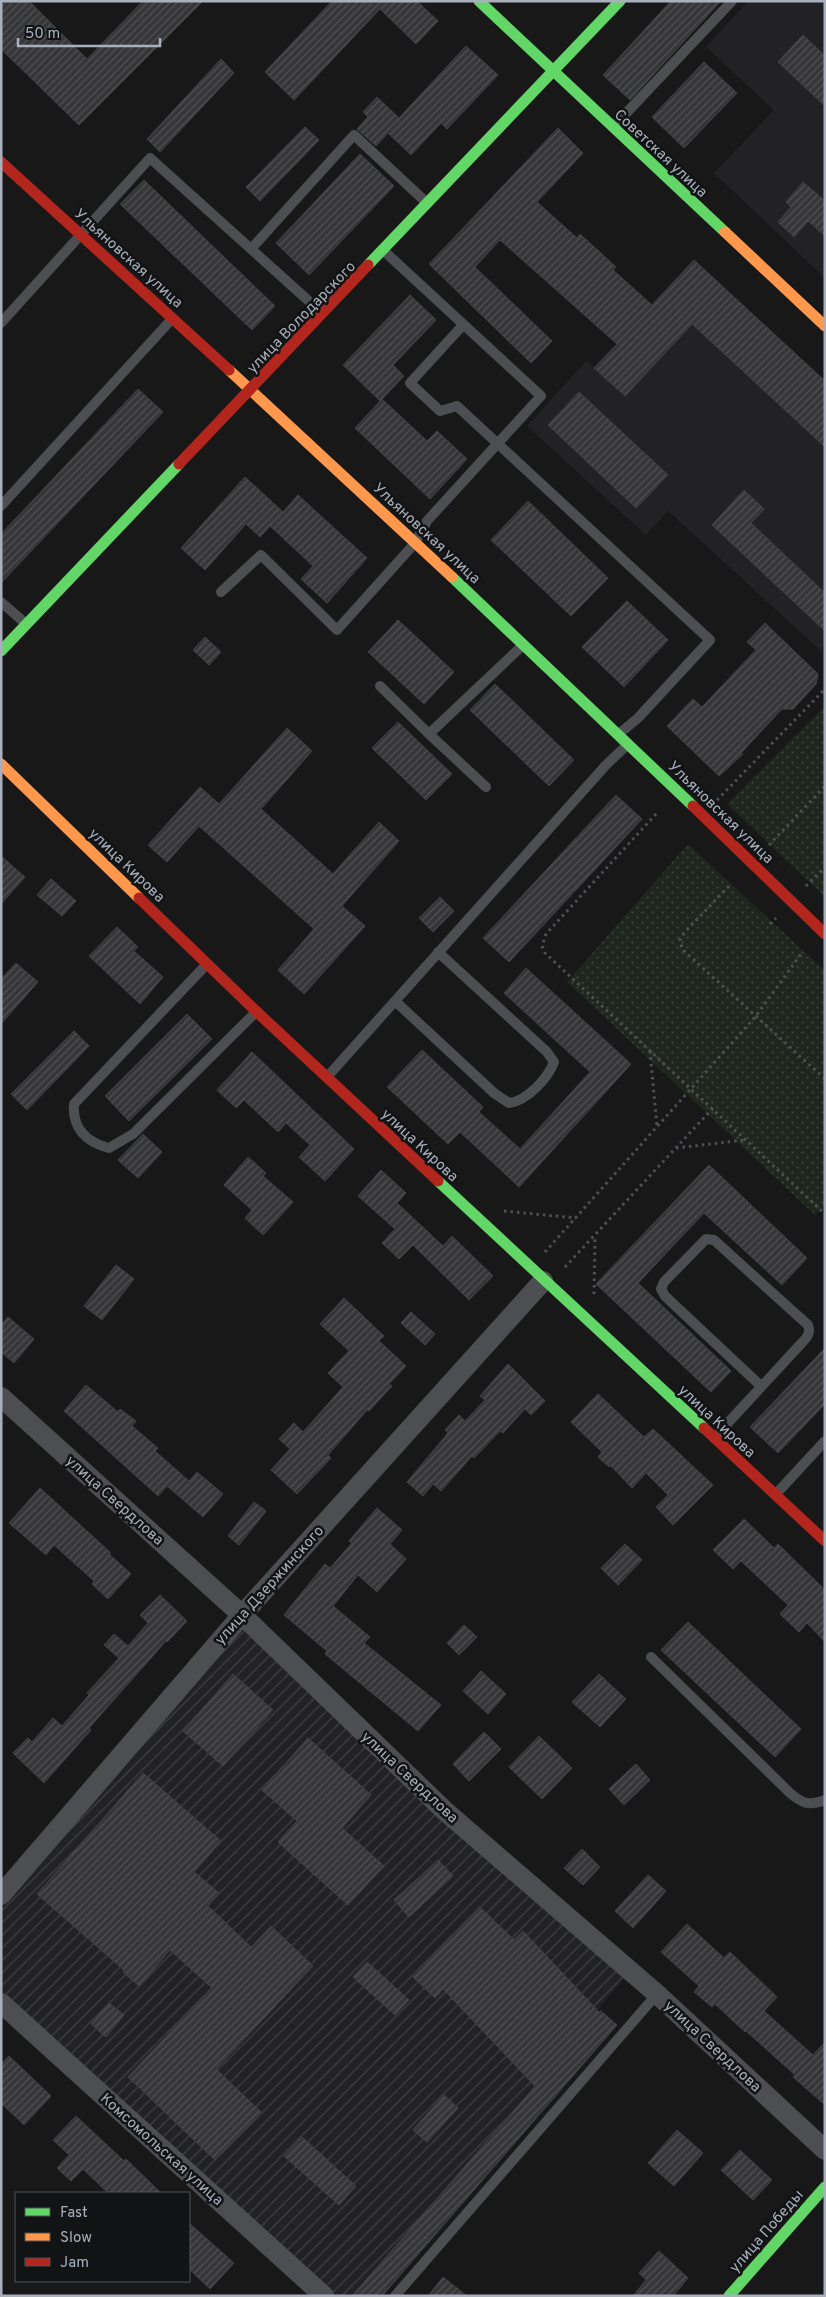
<svg xmlns="http://www.w3.org/2000/svg" width="826" height="2297" viewBox="0 0 826 2297" font-family="Overpass,sans-serif">
  <style>
    .built { fill: #222225 }
    .industrial { fill: url(#industrial-furrows) }
    .park { fill: url(#park-dots) }
    .building { fill: url(#building-hatch); stroke: #414245 }
    .lines { fill: none; stroke-linecap: round; stroke-linejoin: round }
    .path { stroke: #4e5053; stroke-width: 3; stroke-dasharray: 2.5 4; stroke-linecap: butt }
    .lane { stroke: #4c4e52; stroke-width: 10 }
    .street { stroke: #4c4e52; stroke-width: 20 }
    .fast { stroke: #63d668; stroke-width: 11 }
    .slow { stroke: #ff974d; stroke-width: 11 }
    .jam { stroke: #b3261e; stroke-width: 11 }
    .labels { text-anchor: middle; stroke-width: 5; stroke-linejoin: round; paint-order: stroke }
    .street-label { font-size: 15px; fill: #a9b0bb; stroke: #121315 }
  </style>
  <defs>
    <pattern id="industrial-furrows" width="10" height="10" patternUnits="userSpaceOnUse" patternTransform="scale(1.25)"><rect width="10" height="10" fill="#222225"/><path d="M-1 1l2-2M0 10L10 0M9 11l2-2" fill="none" stroke="#3f4043"/></pattern>
    <pattern id="park-dots" width="8" height="8" patternUnits="userSpaceOnUse" patternTransform="scale(1.25)"><rect width="8" height="8" fill="#1e261e"/><path d="M2 2h.1M6 6h.1" fill="none" stroke="#3c433d" stroke-width="1.8" stroke-linecap="round"/></pattern>
    <pattern id="building-hatch" width="6" height="6" patternUnits="userSpaceOnUse" patternTransform="scale(1.25)"><rect width="6" height="6" fill="#363638"/><path d="M-1 1l2-2M0 6l6-6M5 7l2-2" fill="none" stroke="#505153"/></pattern>
  </defs>
  <rect width="100%" height="100%" fill="#181819"/>
  <path class="built" d="M748 1H825V278L714 173 774 110 706 47Z
    M694 260 825 381V646L820 650 668 511 646 535 527 426 586 361 595 368Z"/>
  <path class="industrial" d="M235 1623 627 1975 356 2296H329L1 2005V1901Z"/>
  <path class="park" d="M825 706V897L727 804Z
    M688 844 825 971V1204L815 1215 567 982Z"/>
  <path class="building" d="M6 1H29L87 59 143 1H203L79 125 1 49V6Z
    M332 1H417L438 21 416 44 380 9 294 100 265 72Z
    M671 1H721L630 100 603 75Z
    M803 35 825 56V106L778 62Z
    M466 46 498 75 447 129 441 123 411 155 388 133 376 146 357 129 368 117 363 112 377 97 399 118Z
    M221 59 234 73 160 152 147 139Z
    M704 62 737 93 684 148 652 117Z
    M305 127 319 140 260 201 246 187Z
    M558 128 583 153 537 202 577 238 580 234 616 267 613 270 652 305 694 260 825 381V447L692 324 625 396 594 368 617 344 500 240 475 267 552 341 531 363 429 264Z
    M360 154 394 186 309 275 276 243Z
    M144 180 275 306 252 330 120 204Z
    M803 182 825 201V236L808 221 794 237 778 222 791 207 786 202Z
    M410 295 436 320 393 365 404 376 380 401 343 365Z
    M138 389 163 412 1 583V534Z
    M579 392 668 475 636 508 548 425Z
    M382 399 427 441 437 431 467 459 430 499 355 428Z
    M245 477 283 512 298 495 367 558 327 603 301 579 313 566 270 526 260 537 246 524 205 570 181 548Z
    M744 490 764 509 751 523 825 593V631L712 525Z
    M528 501 608 578 571 616 491 540Z
    M627 601 668 640 624 687 582 647Z
    M398 620 454 672 424 704 368 652Z
    M765 623 818 674 816 684 793 709H782L741 753 743 754 719 776 667 726 693 699 702 707 756 650 747 642Z
    M205 637 221 652 209 665 193 650Z
    M495 684 574 760 549 786 470 710Z
    M398 722 452 774 426 800 372 748Z
    M287 728 312 751 261 809 333 874 379 822 399 841 342 906 365 926 304 994 278 970 314 929 199 826 167 862 148 845 200 787 219 804Z
    M616 795 642 819 509 962 483 938Z
    M1 856 25 877 1 904Z
    M51 879 76 901 62 916 37 895Z
    M440 897 454 911 433 932 419 918Z
    M117 927 138 947 134 951 163 977 140 1004 89 956Z
    M16 963 38 982 1 1024V979Z
    M526 968 631 1064 519 1187 460 1132 448 1144 387 1087 422 1050 483 1107 479 1112 520 1149 590 1072 504 993Z
    M187 1014 212 1039 129 1121 105 1096Z
    M74 1031 89 1046 27 1110 11 1094Z
    M252 1052 354 1149 325 1181 299 1157 310 1145 286 1123 278 1132 244 1100 236 1108 217 1090Z
    M143 1134 162 1152 138 1178 118 1160Z
    M248 1157 266 1173 263 1176 293 1202 263 1235 245 1218 252 1210 224 1185Z
    M709 1165 807 1258 782 1285 704 1213 638 1283 731 1371 711 1392 596 1284Z
    M381 1170 406 1193 397 1203 443 1246 452 1236 493 1276 469 1300 413 1245 399 1259 382 1243 395 1229 358 1196Z
    M116 1265 134 1279 102 1320 84 1306Z
    M344 1298 384 1336 379 1341 406 1366 389 1384 392 1386 369 1411 367 1410 328 1455 331 1458 297 1494 271 1470 290 1449 279 1439 294 1423 303 1432 343 1387 328 1373 349 1351 320 1324Z
    M411 1312 435 1334 425 1345 401 1323Z
    M8 1317 34 1339 14 1363 1 1352V1325Z
    M825 1348V1404L778 1453 750 1427Z
    M508 1364 545 1401 531 1415 525 1409 503 1433 500 1431 474 1458 472 1456 441 1491 433 1484 423 1496 407 1482 448 1433 445 1430 459 1415 465 1421 485 1400 480 1396Z
    M86 1385 118 1412 120 1409 136 1421 132 1426 158 1448 155 1451 189 1481 197 1472 223 1494 203 1517 167 1486 158 1496 64 1411Z
    M598 1394 644 1437 653 1429 713 1485 673 1525 656 1507 668 1495 646 1473 632 1488 610 1465 609 1467 598 1457 602 1452 571 1422Z
    M40 1488 111 1553 109 1554 131 1574 108 1599 92 1584 94 1581 54 1545 46 1555 9 1523Z
    M254 1502 266 1511 239 1545 228 1536Z
    M377 1508 402 1530 390 1544 406 1559 377 1592 358 1575 333 1606 370 1637 364 1643 441 1705 418 1731 325 1654 327 1651 284 1615 325 1564 330 1568 352 1543 349 1541Z
    M744 1519 774 1548 778 1544 825 1590V1642L807 1623 799 1632 780 1614 788 1605 741 1561 733 1569 713 1550Z
    M625 1544 642 1560 618 1585 601 1568Z
    M160 1595 187 1621 167 1642 166 1641 89 1728 91 1730 44 1783 13 1753 28 1738 32 1742 53 1718 62 1726 89 1695 87 1693 119 1658 104 1645 114 1634 128 1646 148 1623 140 1615Z
    M688 1622 801 1729 775 1757 661 1650Z
    M464 1625 477 1637 459 1655 447 1643Z
    M481 1671 506 1694 488 1714 463 1691Z
    M233 1674 273 1710 223 1766 183 1731Z
    M599 1674 626 1699 600 1727 572 1702Z
    M484 1732 501 1749 469 1781 453 1764Z
    M539 1736 572 1768 542 1799 509 1767Z
    M308 1738 371 1795 342 1828 384 1866 348 1905 278 1842 297 1821 262 1790Z
    M636 1764 650 1780 624 1805 609 1789Z
    M143 1773 221 1841 194 1872 219 1893 208 1906 251 1947 271 1926 313 1966 216 2069 261 2112 215 2160 128 2077 212 1988 170 1950 139 1986 123 1972 124 1970 37 1894Z
    M582 1849 600 1867 583 1885 564 1868Z
    M438 1860 453 1876 409 1917 394 1900Z
    M648 1875 666 1891 633 1928 615 1911Z
    M480 1907 514 1940 523 1931 599 2012 601 2011 617 2025 382 2296H352L535 2086 443 1989 435 1998 413 1977Z
    M687 1924 724 1958 730 1952 777 1997 764 2011 813 2055 825 2042V2105L793 2077 795 2075 746 2031 745 2032 715 2004 712 2007 694 1992 699 1986 661 1952Z
    M367 1962 409 2000 395 2015 353 1977Z
    M109 2003 124 2015 106 2037 91 2024Z
    M9 2056 51 2096 24 2125 1 2103V2064Z
    M444 2095 458 2108 427 2142 413 2130Z
    M76 2116 124 2161 126 2159 161 2193H108L83 2169 71 2181 57 2168 69 2155 53 2140Z
    M677 2130 703 2153 674 2186 648 2163Z
    M302 2137 356 2186 339 2205 284 2156Z
    M740 2150 772 2180 753 2200 721 2170Z
    M189 2223 234 2263 210 2289 189 2269Z
    M659 2251 688 2278 673 2296H633L646 2280 639 2273Z
    M443 2277 467 2296H428Z"/>
  <g class="lines">
    <path class="path" d="M717 800 825 689
      M656 814 546 934 542 946 545 953 825 1214
      M769 845 825 786
      M729 886 685 932 680 939 682 949 825 1079
      M806 886 825 867
      M770 924 776 918
      M650 1051 657 1127
      M676 1148 746 1140
      M504 1211 576 1218
      M545 1252 756 1016 801 954
      M565 1267 713 1108
      M594 1294 595 1238"/>
    <path class="lane" d="M615 125 732 1
      M251 249 354 135 427 203
      M1 323 150 158 321 312
      M463 325 410 383 440 411 457 406 710 640 638 718 620 733
      M1 506 171 320
      M221 592 261 555 337 630 415 543 427 521 541 396 384 251
      M1 602 25 623
      M380 686 429 734 523 645
      M429 734 486 787
      M206 965 74 1104C72 1128 86 1142 109 1148L133 1134 256 1012
      M395 1001 494 1093 509 1103C527 1101 548 1078 554 1062L547 1052 438 952
      M328 1076 606 765 628 744
      M714 1438 798 1347C804 1340 812 1335 808 1325L714 1240 706 1239 664 1282 661 1289 665 1296 761 1386
      M776 1494 825 1441
      M651 1657 790 1793C803 1804 809 1806 825 1800
      M395 2296 657 1994"/>
    <path class="street" d="M1 1397 242 1615 445 1811 657 1994 825 2150
      M1 1895 242 1615 543 1281
      M1 2003 324 2296"/>
    <path class="fast" d="M479 1 725 232
      M368 265 620 1
      M452 577 693 806
      M1 651 179 464
      M438 1181 704 1428
      M729 2296 825 2187"/>
    <path class="slow" d="M725 232 825 326
      M229 370 452 577
      M1 764 139 898"/>
    <path class="jam" d="M1 162 229 370
      M179 464 368 265
      M693 806 825 934
      M139 898 257 1012 438 1181
      M704 1428 825 1541"/>
  </g>
  <g class="labels">
    <g class="street-label">
      <text transform="translate(661 153) rotate(43)" y="5">Советская улица</text>
      <text transform="translate(129 258) rotate(42)" y="5">Ульяновская улица</text>
      <text transform="translate(301 317) rotate(-46)" y="5">улица Володарского</text>
      <text transform="translate(427 533) rotate(43)" y="5">Ульяновская улица</text>
      <text transform="translate(721 812) rotate(44)" y="5">Ульяновская улица</text>
      <text transform="translate(127 865) rotate(44)" y="5">улица Кирова</text>
      <text transform="translate(420 1145) rotate(43)" y="5">улица Кирова</text>
      <text transform="translate(717 1421) rotate(43)" y="5">улица Кирова</text>
      <text transform="translate(115 1500) rotate(42)" y="5">улица Свердлова</text>
      <text transform="translate(269 1585) rotate(-48)" y="5">улица Дзержинского</text>
      <text transform="translate(410 1777) rotate(43)" y="5">улица Свердлова</text>
      <text transform="translate(713 2046) rotate(43)" y="5">улица Свердлова</text>
      <text transform="translate(162 2149) rotate(42)" y="5">Комсомольская улица</text>
      <text transform="translate(766 2231) rotate(-49)" y="5">улица Победы</text>
    </g>
  </g>
  <rect width="826" height="2297" fill="none" stroke="#a9b0bb" stroke-width="5"/>
  <rect x="15" y="2192" width="175" height="90" fill="#121315" stroke="#4e5257"/>
  <rect x="25" y="2208" width="25" height="8" fill="#63d668" stroke="#4e5257"/>
  <text x="60" y="2217" font-size="15" fill="#a9b0bb">Fast</text>
  <rect x="25" y="2233" width="25" height="8" fill="#ff974d" stroke="#4e5257"/>
  <text x="60" y="2242" font-size="15" fill="#a9b0bb">Slow</text>
  <rect x="25" y="2258" width="25" height="8" fill="#b3261e" stroke="#4e5257"/>
  <text x="60" y="2267" font-size="15" fill="#a9b0bb">Jam</text>
  <path d="M18 38v8h142v-8" fill="none" stroke="#a9b0bb" stroke-width="2.5"/>
  <text x="25" y="38" font-size="15" fill="#a9b0bb" stroke="#121315" stroke-width="4" paint-order="stroke">50 m</text>
</svg>
